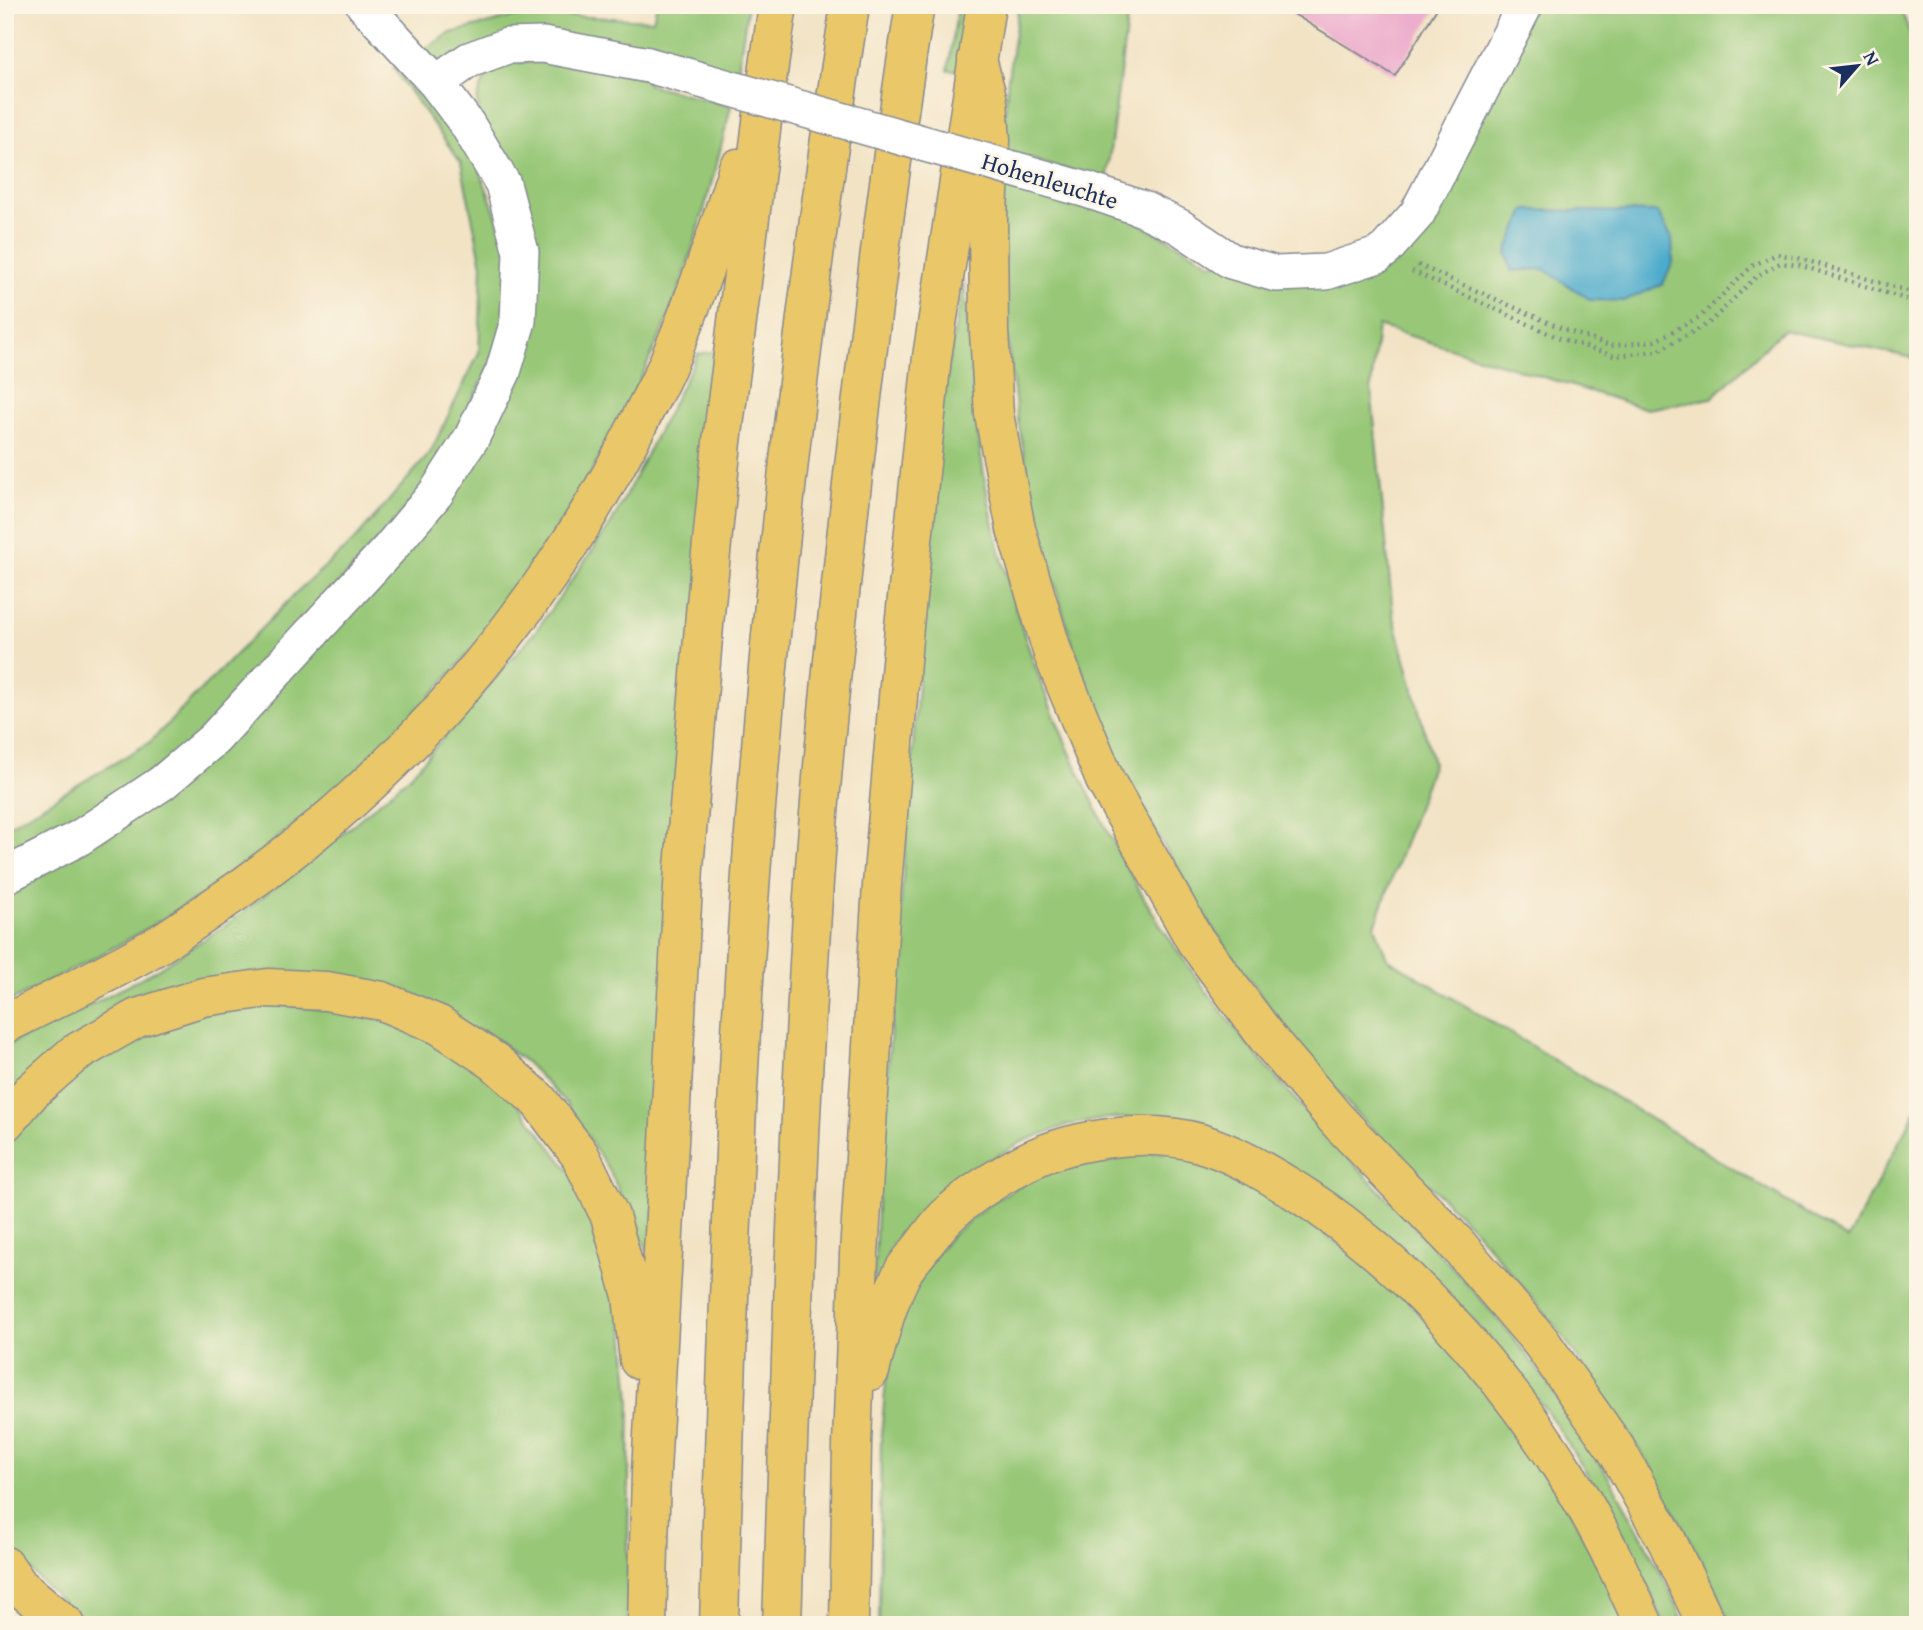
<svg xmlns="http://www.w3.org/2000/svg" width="1923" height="1630" viewBox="0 0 1923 1630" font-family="'Gentium Book Plus',serif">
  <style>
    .green { fill: #97c777; stroke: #597b6a; stroke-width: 2 }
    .water { fill: #4daccc; stroke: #346e95; stroke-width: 2 }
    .building { fill: #edadcc }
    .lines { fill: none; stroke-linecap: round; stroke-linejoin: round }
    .street-casing { stroke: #868992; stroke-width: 38 }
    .highway-casing { stroke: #868992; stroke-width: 41 }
    .path { stroke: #868992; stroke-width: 4.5; stroke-dasharray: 2 5; stroke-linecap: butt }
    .street { stroke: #fff; stroke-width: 35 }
    .highway { stroke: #eac769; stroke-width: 38 }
    .street-bridge-casing { stroke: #868992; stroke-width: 38; stroke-linecap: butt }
    .street-bridge { stroke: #fff; stroke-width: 35 }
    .labels { text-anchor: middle; stroke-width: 5; stroke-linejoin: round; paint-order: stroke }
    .street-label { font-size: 24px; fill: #1b2f5e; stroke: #fcf5e5 }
  </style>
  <rect width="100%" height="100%" fill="#fcf5e5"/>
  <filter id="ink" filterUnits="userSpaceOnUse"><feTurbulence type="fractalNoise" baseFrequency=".0143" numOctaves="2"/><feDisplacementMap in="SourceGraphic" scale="14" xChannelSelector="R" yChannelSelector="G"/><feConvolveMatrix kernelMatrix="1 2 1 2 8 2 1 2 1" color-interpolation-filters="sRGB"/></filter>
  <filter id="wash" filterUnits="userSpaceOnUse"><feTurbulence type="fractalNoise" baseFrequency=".00686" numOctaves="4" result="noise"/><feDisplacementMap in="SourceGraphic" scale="28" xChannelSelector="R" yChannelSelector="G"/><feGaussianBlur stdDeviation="1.57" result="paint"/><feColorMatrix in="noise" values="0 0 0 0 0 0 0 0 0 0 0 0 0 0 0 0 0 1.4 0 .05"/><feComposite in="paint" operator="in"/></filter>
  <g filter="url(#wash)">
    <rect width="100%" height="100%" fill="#f2e3c5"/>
    <path class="green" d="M657 5H748L737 75 576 36 415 73 469 141 510 253 505 316 490 367 429 482 204 737 5 867V828L150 742 301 588 354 541 430 453 479 353 482 265 461 163 393 68 451 33 525 14 653 20Z
      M958 5H973L962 70H948Z
      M1019 5H1129L1106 182 1002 150 1008 78Z
      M1525 5H1899L1918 53V359L1783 330 1712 398 1647 409 1378 326 1371 388 1393 614 1433 763 1375 926 1387 958 1848 1239 1918 1106V1625H1730L1718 1594 1663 1490 1633 1439 1557 1328 1475 1230 1354 1111 1284 1027 1212 928 1121 772 1073 645 1037 526 1017 415 1007 336 1000 178 1123 214 1211 263 1380 267Z
      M558 61 647 77V84L731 106C715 173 698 238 674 303 666 325 655 347 645 369 619 426 588 479 555 532 536 563 517 594 494 622 415 721 322 809 220 882 152 930 78 967 5 1004V889L83 845 439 507 530 321 477 101C478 96 480 90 482 85 496 57 532 62 558 61Z
      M964 280C970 352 974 426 988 498 1010 610 1051 720 1103 822 1123 862 1144 901 1169 938 1202 988 1240 1036 1279 1081 1347 1161 1424 1232 1492 1312 1550 1380 1598 1454 1640 1533 1656 1563 1672 1593 1685 1625H1665L1639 1567 1609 1509 1555 1423 1506 1357 1450 1296 1165 1119 1109 1118 1067 1125 1024 1141 983 1164 941 1198 874 1286 877 1206 939 417Z
      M718 351 651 1258 609 1170 567 1104 526 1062 485 1032 230 978 5 1097V1046L72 1015 156 970 226 925 321 852 411 775 535 632 611 524 698 354Z
      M281 1004 363 1015 397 1025 437 1042 504 1085 583 1189 623 1316 630 1401 627 1625H91L67 1607 12 1552 5 1541V1145L49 1093 124 1043 203 1013Z
      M1130 1152 1178 1153 1266 1188 1396 1288 1458 1355 1560 1491 1629 1625H879L881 1436 886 1381 899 1325 922 1270 951 1236 992 1202 1028 1181 1080 1161Z"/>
    <path class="water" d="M1525 210 1657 212 1672 238 1673 262 1663 284 1624 301 1591 300 1543 269 1511 271 1507 251Z"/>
    <g id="blocks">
      <path class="building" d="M1279 5H1439L1395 76Z"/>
    </g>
  </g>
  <g filter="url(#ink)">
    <use href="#blocks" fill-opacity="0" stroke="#868992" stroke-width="2"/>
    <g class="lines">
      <g class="street-casing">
        <path id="street" d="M436 83 469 60 507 46 543 45 648 65
          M1087 190 1143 209 1180 227 1231 261 1276 274 1326 272 1378 255 1386 249 1417 214 1525 5
          M5 876 79 838 162 783 214 739 390 548 436 493 472 437 503 372 518 321 521 252 503 184 467 124 436 83 364 5"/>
      </g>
      <g class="highway-casing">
        <path id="highway" d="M977 59 988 101 991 140 988 218 989 331 994 414 1016 529 1053 654 1105 780 1195 940 1269 1040 1338 1121 1456 1243 1541 1342 1616 1449 1667 1541 1707 1625
          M5 1024C56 999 107 974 156 946 176 934 195 920 214 907 394 786 541 617 638 424 648 403 660 383 669 361 695 298 718 233 738 168
          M5 1122 31 1092 74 1054 137 1018 203 997 268 988 326 991 382 1001 439 1025 495 1062 538 1100 580 1155 610 1216 632 1296 639 1360
          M870 1371C879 1337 887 1301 904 1270 909 1262 916 1255 921 1248 929 1238 937 1226 946 1217 966 1197 991 1182 1015 1168 1064 1139 1145 1127 1200 1143 1233 1153 1262 1170 1291 1188 1402 1257 1500 1369 1569 1479 1599 1526 1622 1575 1644 1625
          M5 1566 19 1586 66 1625
          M647 1625 651 1472 684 868 705 614 722 442 769 66 778 5
          M719 1625C726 1374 733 1124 751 874 772 584 805 293 850 5
          M782 1625C790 1377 798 1129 814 882 823 746 838 610 853 475 871 318 890 161 915 5
          M849 1625 852 1445 859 1254 882 885 904 627 932 357 986 5"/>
      </g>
      <path class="path" d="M1418 265 1561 328 1610 346 1655 341 1701 316 1752 266 1777 254 1798 258 1918 294
        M1412 271 1559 338 1614 356 1658 351 1709 323 1757 276 1780 263 1799 265 1918 303"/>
      <use href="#street" class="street"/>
      <use href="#highway" class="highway"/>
      <g class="street-bridge-casing">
        <path id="street-bridge" d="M648 65 1087 190"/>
      </g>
      <use href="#street-bridge" class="street-bridge"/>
    </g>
  </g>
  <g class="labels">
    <g class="street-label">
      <text transform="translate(1050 181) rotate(17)" y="8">Hohenleuchte</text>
    </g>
  </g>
  <rect width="1923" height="1630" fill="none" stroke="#fcf5e5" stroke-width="28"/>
  <g transform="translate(1857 66) rotate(62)" stroke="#fcf5e5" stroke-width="5" paint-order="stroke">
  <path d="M0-5L12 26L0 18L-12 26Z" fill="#1b2f5e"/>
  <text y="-10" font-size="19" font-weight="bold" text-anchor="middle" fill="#1b2f5e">N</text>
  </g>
</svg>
